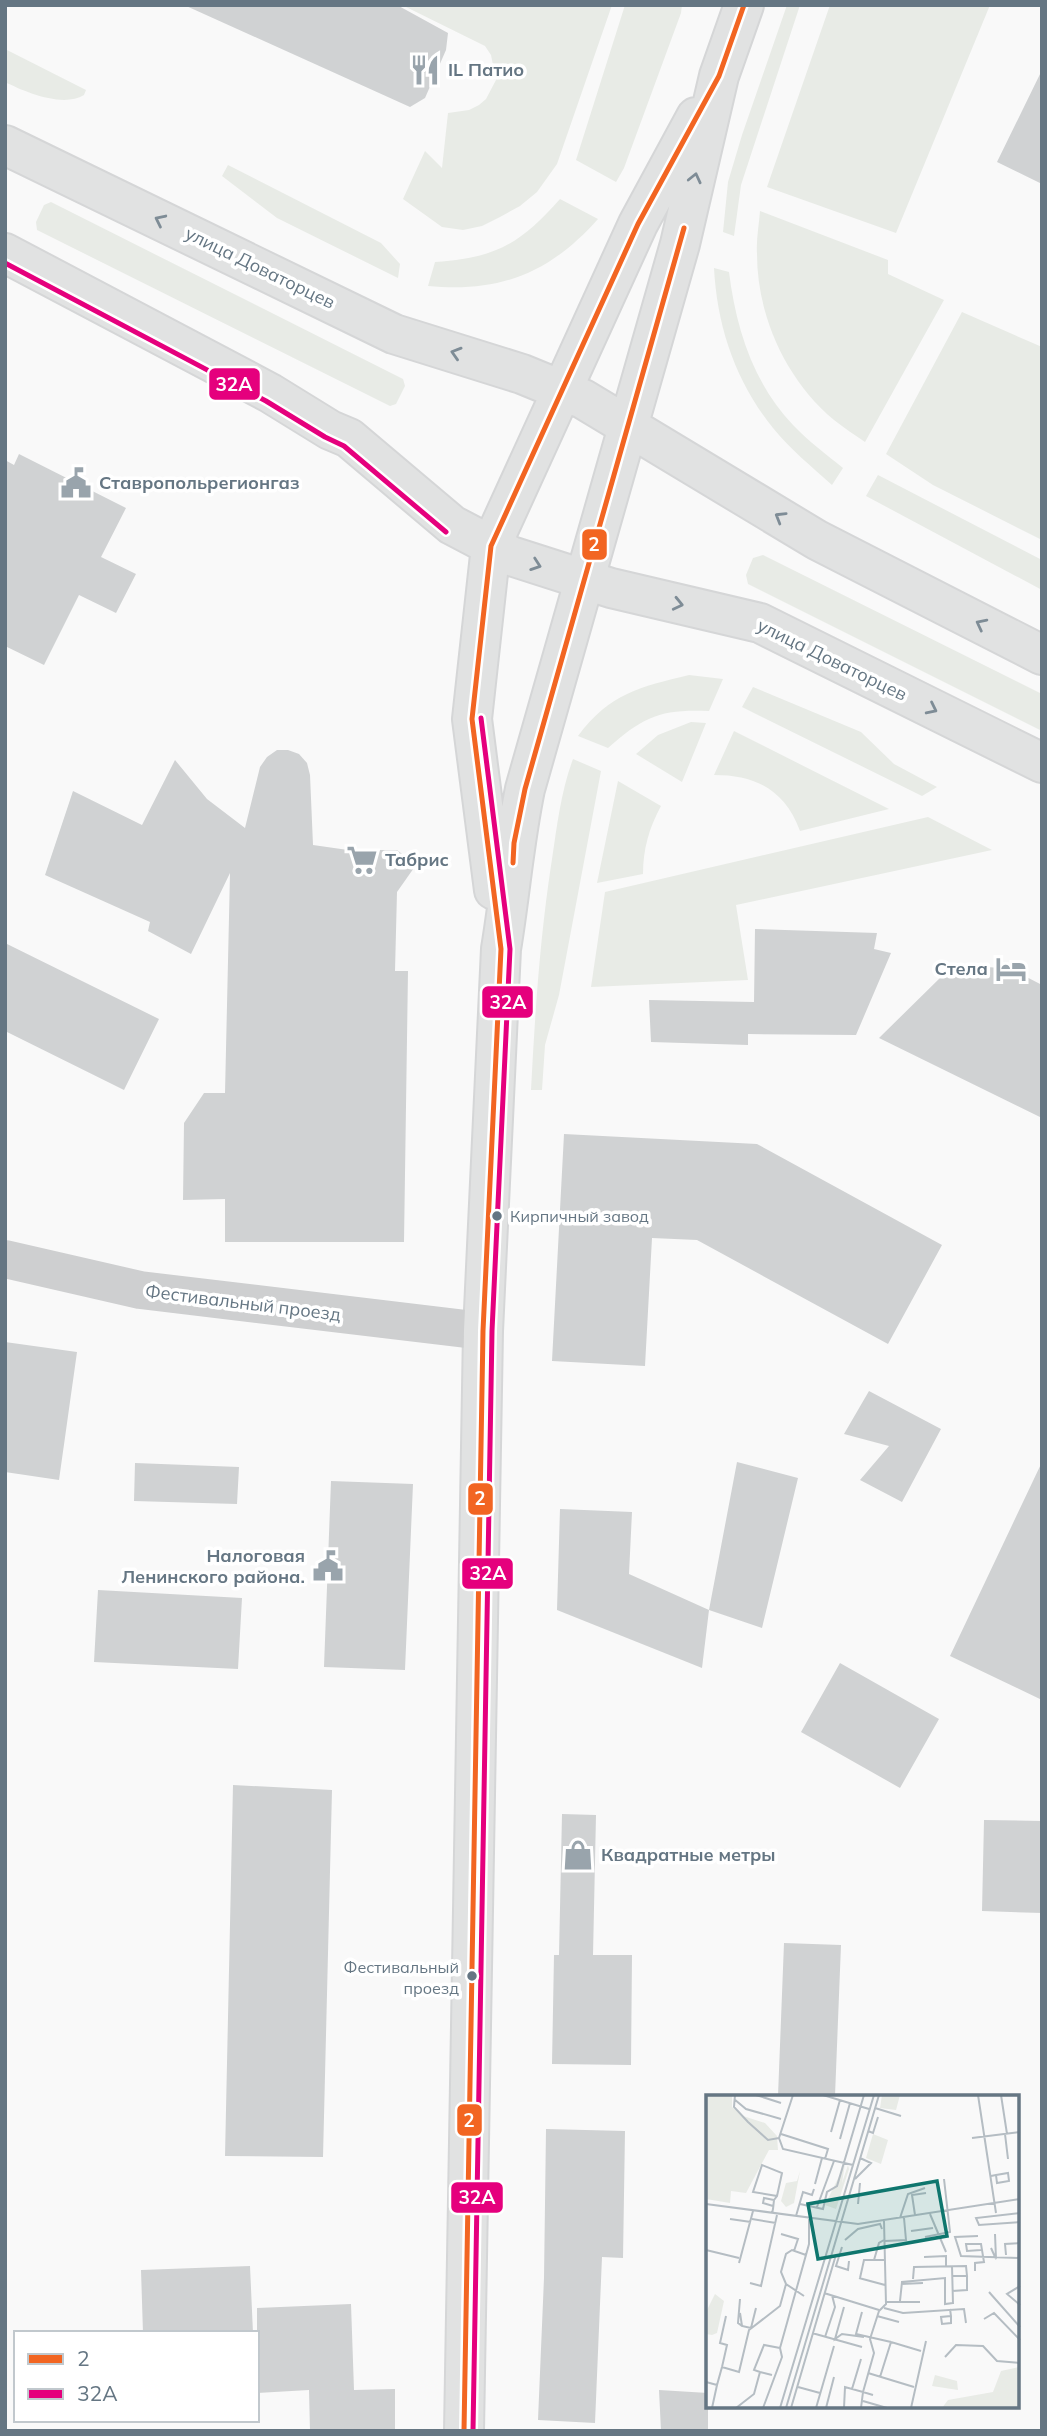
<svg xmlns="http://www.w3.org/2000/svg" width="1047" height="2436" viewBox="0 0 1047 2436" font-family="Mulish,sans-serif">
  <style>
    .green { fill: #e8ebe6 }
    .building { fill: #d0d2d3 }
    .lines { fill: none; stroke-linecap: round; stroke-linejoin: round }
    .major-casing { stroke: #d5d6d7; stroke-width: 42 }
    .minor { stroke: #cecfd0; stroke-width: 38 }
    .major { stroke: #e1e2e2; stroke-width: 38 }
    .bus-1-casing { stroke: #fff; stroke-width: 10 }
    .bus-2-casing { stroke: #fff; stroke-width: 10 }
    .bus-1 { stroke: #f26522; stroke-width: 5 }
    .bus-2 { stroke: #e5007d; stroke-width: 5 }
    .oneway { stroke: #7e8c96 }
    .bus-dot { fill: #657683; stroke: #fff; stroke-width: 2.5 }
    .labels { text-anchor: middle; stroke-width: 7; stroke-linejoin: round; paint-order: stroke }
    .bus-label { font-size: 16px; fill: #657683; stroke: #fff; text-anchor: start }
    .poi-label { font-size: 18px; font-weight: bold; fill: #657683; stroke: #fff; text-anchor: start }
    .street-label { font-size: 18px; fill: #657683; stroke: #fff }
    .inset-road { fill: none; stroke: #b5bdc3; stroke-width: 2 }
    .view { fill: #0f766e; fill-opacity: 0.15; stroke: #0f766e; stroke-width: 3.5 }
    .inset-edge { fill: none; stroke: #657683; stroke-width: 3.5 }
    .line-badge { stroke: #fff; stroke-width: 2.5 }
    .badge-label { font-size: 19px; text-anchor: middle; font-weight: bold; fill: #fff }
  </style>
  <rect width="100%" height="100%" fill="#f9f9f9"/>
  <path class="green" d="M402 5H612L557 164 537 192 520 206 500 217 482 226 463 230 442 227 403 199 425 151 442 168 448 113 469 110 479 105 486 99 496 80 491 55 485 46Z
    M625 5H682L681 13 624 168 616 182 576 160Z
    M787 5H800L741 185 734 236 723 232 728 182 742 135Z
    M830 5H990L896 233 767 187Z
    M5 49 86 90 84 95C63 108 25 92 5 82Z
    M228 165 381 243 400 264 398 278 277 218 222 176Z
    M560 199 598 219C550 273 500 293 428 286L435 262C496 258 520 244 560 199Z
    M51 202 403 379 405 386 396 404 390 406 37 230 36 222 44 205Z
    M760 211 888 260V274L944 300 865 442C855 435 844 428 834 420 786 380 757 316 757 254 756 240 759 225 760 211Z
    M714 268 729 272C736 328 753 383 793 425 808 441 826 454 843 468L832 485C812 467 790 449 773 428 736 382 717 327 714 268Z
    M962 312 1042 347V540L933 485 886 454Z
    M878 475 1042 560V590L866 496Z
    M763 555 1042 694V731L748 584 746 575 753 558Z
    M689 675 723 679 709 711C661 709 644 716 608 748L578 736C610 693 640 687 689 675Z
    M753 687 861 732 894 764 937 787 922 796 742 707Z
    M691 722 706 723 682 782 636 754 658 735Z
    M734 731 889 809 800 831C785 790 756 775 714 775Z
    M573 759 601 771 559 995 545 1045 542 1090H531C535 1013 540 936 552 859 557 826 561 791 573 759Z
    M618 781 661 806C649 828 643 849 643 874L597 883Z
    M928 817 992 850 736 905 748 980 591 987 605 892Z"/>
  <path class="building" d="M184 5H397L448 33 446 50 425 98 410 107Z
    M1042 70V184L997 162Z
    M19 454 126 508 101 557 136 574 116 613 79 595 44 665 5 646V460L14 465Z
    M277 750H288L299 754 307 763 310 775 313 845 348 850H397L416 865 397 892 395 971H408L404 1242H225V1199L183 1200 184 1123 204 1093H225L230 873 191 954 148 931 150 922 45 875 73 791 142 825 175 760 207 799 245 828 260 767 267 757Z
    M755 929 877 933 874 949 891 953 856 1035 748 1034V1045L651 1042 649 1000 754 1002Z
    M5 943 159 1019 124 1090 5 1031Z
    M976 966 1011 969 1042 985V1118L879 1038 942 976Z
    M564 1134 757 1144 942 1245 888 1344 697 1240 652 1238 645 1366 552 1361Z
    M5 1342 77 1352 59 1480 5 1472Z
    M869 1391 941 1429 902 1502 860 1480 889 1446 844 1434Z
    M737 1462 798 1478 762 1628 709 1610Z
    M1042 1462V1700L950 1656Z
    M135 1463 239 1467 237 1504 134 1501Z
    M331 1481 413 1484 405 1670 324 1667Z
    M560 1509 632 1512 629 1574 709 1610 702 1668 557 1610Z
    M98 1590 242 1598 238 1669 94 1662Z
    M840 1663 939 1719 900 1788 801 1732Z
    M233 1785 332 1790 323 2157 225 2156Z
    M562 1814 596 1815 593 1955H632L631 2065 552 2064 554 1955H559Z
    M984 1820 1042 1821V1913L982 1911Z
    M784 1943 841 1945 835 2096H778Z
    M546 2129 625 2131 623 2258 602 2257 595 2423 538 2420 544 2278Z
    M250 2266 253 2333H143L141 2270Z
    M351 2304 354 2390 395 2389V2431H310L309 2390 257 2393V2308Z
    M659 2390 708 2393V2431H661Z"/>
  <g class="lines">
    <g class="major-casing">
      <path id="major" d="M5 145 394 334 522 374 583 399 817 540 1042 655
        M5 253 270 393 330 430 349 438 452 525 511 556 611 588 760 623 1042 763
        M494 890 472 719 491 546 638 224 696 117
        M464 2431 483 1331 501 949C510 895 514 842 525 789L680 244 719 76 744 5"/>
    </g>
    <path class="minor" d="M5 1259 140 1290 483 1331"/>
    <use href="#major" class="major"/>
    <g class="bus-1-casing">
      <path id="bus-1" d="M513 863 514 843 525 789 684 228
        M464 2431 483 1331 501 949 472 719 491 546 638 224 719 76 744 5"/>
    </g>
    <g class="bus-2-casing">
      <path id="bus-2" d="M5 263 266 401 325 437 344 446 446 532
        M473 2431 492 1331 510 949 481 718"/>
    </g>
    <use href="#bus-1" class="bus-1"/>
    <use href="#bus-2" class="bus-2"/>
  </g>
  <defs><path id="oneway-chevron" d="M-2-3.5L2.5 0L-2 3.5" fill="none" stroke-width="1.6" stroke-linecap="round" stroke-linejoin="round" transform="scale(1.75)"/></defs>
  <g class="oneway">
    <use href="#oneway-chevron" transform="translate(695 178) rotate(-77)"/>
    <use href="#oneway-chevron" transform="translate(160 220) rotate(-154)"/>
    <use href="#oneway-chevron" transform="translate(456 353) rotate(-163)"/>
    <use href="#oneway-chevron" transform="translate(780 517) rotate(-149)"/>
    <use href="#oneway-chevron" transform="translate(536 565) rotate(19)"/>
    <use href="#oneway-chevron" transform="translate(678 604) rotate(13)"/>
    <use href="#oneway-chevron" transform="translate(981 624) rotate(-153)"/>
    <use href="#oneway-chevron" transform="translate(932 709) rotate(26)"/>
  </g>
  <defs>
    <g id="restaurant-bare" transform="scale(2.415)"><path d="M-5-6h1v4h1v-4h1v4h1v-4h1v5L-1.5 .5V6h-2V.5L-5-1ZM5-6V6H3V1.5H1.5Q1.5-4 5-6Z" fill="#99a4ac" stroke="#fff" stroke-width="2.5" paint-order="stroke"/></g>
    <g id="civic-bare" transform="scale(2.415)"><path d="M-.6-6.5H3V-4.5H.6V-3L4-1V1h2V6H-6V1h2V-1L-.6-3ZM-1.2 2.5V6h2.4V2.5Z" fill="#99a4ac" stroke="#fff" stroke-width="2.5" paint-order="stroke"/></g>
    <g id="supermarket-bare" transform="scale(2.415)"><path d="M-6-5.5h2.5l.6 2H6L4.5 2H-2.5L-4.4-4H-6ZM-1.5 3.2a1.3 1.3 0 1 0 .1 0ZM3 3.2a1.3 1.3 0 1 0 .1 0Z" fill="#99a4ac" stroke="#fff" stroke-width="2.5" paint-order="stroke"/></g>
    <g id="hotel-bare" transform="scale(2.415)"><path d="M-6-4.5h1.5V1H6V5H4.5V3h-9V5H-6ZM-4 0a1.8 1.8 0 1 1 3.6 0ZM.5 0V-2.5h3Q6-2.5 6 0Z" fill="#99a4ac" stroke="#fff" stroke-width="2.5" paint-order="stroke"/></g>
    <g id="shop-bare" transform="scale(2.415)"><path d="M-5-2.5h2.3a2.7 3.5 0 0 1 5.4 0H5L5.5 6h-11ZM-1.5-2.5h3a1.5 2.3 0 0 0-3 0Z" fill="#99a4ac" stroke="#fff" stroke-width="2.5" paint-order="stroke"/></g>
  </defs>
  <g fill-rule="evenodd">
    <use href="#restaurant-bare" x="425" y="70"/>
    <use href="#civic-bare" x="76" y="483"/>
    <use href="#supermarket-bare" x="362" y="860"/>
    <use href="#hotel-bare" x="1011" y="969"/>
    <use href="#civic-bare" x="328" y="1566"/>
    <use href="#shop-bare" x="578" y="1855"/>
  </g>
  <g class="bus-dot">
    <circle cx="497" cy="1216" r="6"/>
    <circle cx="472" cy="1976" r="6"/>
  </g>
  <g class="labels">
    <g class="bus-label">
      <text x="510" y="1222">Кирпичный завод</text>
      <text x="459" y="1973" text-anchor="end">Фестивальный<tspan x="459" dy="21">проезд</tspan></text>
    </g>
    <g class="poi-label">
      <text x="448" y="76">IL Патио</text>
      <text x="99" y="489">Ставропольрегионгаз</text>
      <text x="385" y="866">Табрис</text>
      <text x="988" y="975" text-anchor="end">Стела</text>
      <text x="305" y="1562" text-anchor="end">Налоговая<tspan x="305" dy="21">Ленинского района.</tspan></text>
      <text x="601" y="1861">Квадратные метры</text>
    </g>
    <g class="street-label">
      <text transform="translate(260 268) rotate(26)" y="6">улица Доваторцев</text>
      <text transform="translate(832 660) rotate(26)" y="6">улица Доваторцев</text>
      <text transform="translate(243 1303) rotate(7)" y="6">Фестивальный проезд</text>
    </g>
  </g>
  <g transform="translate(706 2095)">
    <rect width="313" height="313" fill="#f9f9f9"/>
    <path d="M0 0H26V12L37 21 59 28 71 41 72 55H63L40 98 25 96 24 108 0 104ZM176 0H194L190 15 174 13ZM167 39 182 45 175 69 160 63ZM139 69 136 88 142 70 143 74 130 114 119 110ZM94 76 88 108 80 112 75 106 80 88 91 86ZM9 199 18 206 11 238 6 240 0 239V217ZM313 272V313H236L242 305 287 297 295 276ZM229 280 251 286 252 295 226 291Z" fill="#e8ebe6"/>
    <path class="inset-road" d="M29 0 28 12 42 27 62 45 73 43M50 0 75 8M87 0 73 43 77 54 147 70M117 0 163 14M272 0 290 118M295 0 301 39M28 4 40 14 75 24M169 13 195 21M162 36 167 38 172 22M125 37 134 5M75 39 122 54 119 64M299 39 302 64M266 43 314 37M134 44 144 8M284 81H285L290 80 302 78 303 86 291 88 290 80M149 84 165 68 154 63M109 89 116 63M68 105 71 101 76 78 56 70 47 97 71 101M0 109 152 129 314 104M94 109 117 114 121 97 131 91 158 0M152 109 154 88M111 112 128 66M66 118 67 114 68 105 58 103 57 108 67 111M314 118 270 123 273 130 314 127M224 119 240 157M209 120 206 100 220 98M90 121 97 97 106 100 108 94M194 123 202 99 219 93M24 124 45 127M46 124 70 128M205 136 227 133M75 139 92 144 88 156M272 141 249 142 255 161 314 163M219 142 244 137 238 84M139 145 152 134 174 129 176 134M179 146 200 145 198 123M136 152 130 171 142 175 143 166M285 153 290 164 289 139M0 155 33 163M300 160 299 149 314 148M218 162 240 161V172M168 165 173 148 178 145M33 168 47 116M246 171 247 209M269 176V168L278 167 275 149H260L261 156 275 155M153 183 179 190M154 183 158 165H178M207 184 208 172 260 171 261 181H246M44 188 55 191 71 120M195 189 217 188M314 191 301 199 314 210M246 196 261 195V181M283 197 314 232M118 198 173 215M98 201 80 189 75 177 80 159 86 155 100 160M34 204 32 228 36 231M194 206 196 187 239 183V209L247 208M180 207H214M138 212 129 244 136 239 158 242M178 213 197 218 258 214 260 228M244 214 245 221V228L236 229 235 222 245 221M156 217 150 239 185 247M34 218 36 231 45 233 50 213M171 221 193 227M278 224 288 218 314 245M106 238 156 252M119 242 129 212 126 200M239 262 250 250 277 251 291 266 314 268M16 272 21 250 14 248 20 221M54 277 48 275 58 250 74 253M162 278 208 292M174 282 185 247 215 256M0 287 11 290 16 272 33 277 43 235 74 211 80 189M92 292 114 298M146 294 155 264M157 306 181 313M6 313 11 290M30 313 48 299 54 277 66 280M57 313 76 262 74 253 103 149V124M74 313 168 0M80 313 173 0M85 313 129 163 126 161M110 313 128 251M120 313 128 282M138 313 139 292 157 297 168 258 164 244 173 216 180 209 178 126M155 313 157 297 167 300M205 313 220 246"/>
    <path class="view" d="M231 86 241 141 112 164 102 109Z"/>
    <rect width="313" height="313" class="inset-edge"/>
  </g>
  <g class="line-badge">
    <rect x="208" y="367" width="53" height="34" rx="7" fill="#e5007d"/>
    <rect x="581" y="528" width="27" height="33" rx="7" fill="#f26522"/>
    <rect x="481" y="985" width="53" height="34" rx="7" fill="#e5007d"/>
    <rect x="467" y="1482" width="27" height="34" rx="7" fill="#f26522"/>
    <rect x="461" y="1557" width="53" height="33" rx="7" fill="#e5007d"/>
    <rect x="456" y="2103" width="27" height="34" rx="7" fill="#f26522"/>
    <rect x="450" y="2181" width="54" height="33" rx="7" fill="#e5007d"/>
  </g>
  <g class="badge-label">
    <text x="234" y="391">32A</text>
    <text x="594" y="551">2</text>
    <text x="508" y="1009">32A</text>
    <text x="480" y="1505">2</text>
    <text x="488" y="1580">32A</text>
    <text x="469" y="2127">2</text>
    <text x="477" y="2204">32A</text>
  </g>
  <rect width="1047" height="2436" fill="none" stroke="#657683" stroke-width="14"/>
  <rect x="14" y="2331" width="245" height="91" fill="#ffffff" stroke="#c1c8cd" stroke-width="2"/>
  <rect x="28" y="2354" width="35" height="10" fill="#f26522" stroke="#c1c8cd" stroke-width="2"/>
  <text x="77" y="2366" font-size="21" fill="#657683">2</text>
  <rect x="28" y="2389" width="35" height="10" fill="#e5007d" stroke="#c1c8cd" stroke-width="2"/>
  <text x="77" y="2401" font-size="21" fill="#657683">32A</text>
</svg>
